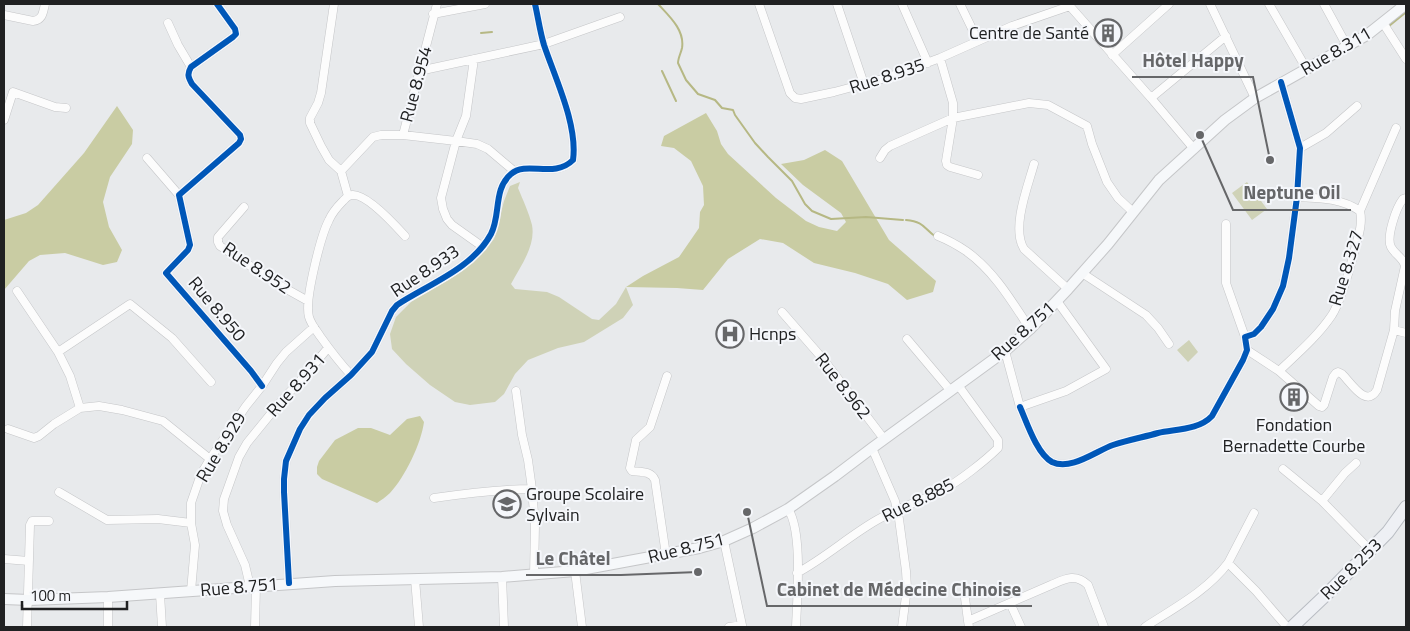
<svg xmlns="http://www.w3.org/2000/svg" width="1410" height="631" viewBox="0 0 1410 631" font-family="'Titillium Web',sans-serif">
  <style>
    .green { fill: #cfd2b7 }
    .forest { fill: #c9cca3 }
    .lines { fill: none; stroke-linecap: round; stroke-linejoin: round }
    .stream { stroke: #b6b884; stroke-width: 2 }
    .minor-casing { stroke: #c5c6c8; stroke-width: 9 }
    .secondary-casing { stroke: #c5c6c8; stroke-width: 12 }
    .trunk-casing { stroke: #b8bcc2; stroke-width: 14 }
    .minor { stroke: #fcfcfc; stroke-width: 8 }
    .secondary { stroke: #f6f8fa; stroke-width: 10 }
    .trunk { stroke: #eef0f4; stroke-width: 12 }
    .cycleway-casing { stroke: #f5f7fb; stroke-width: 9 }
    .cycleway { stroke: #0057b8; stroke-width: 6 }
    .labels { text-anchor: middle; stroke-width: 4; stroke-linejoin: round; paint-order: stroke }
    .poi-label { font-size: 18px; fill: #202122; stroke: #f5f7fb; text-anchor: start }
    .street-label { font-size: 18px; fill: #202122; stroke: #f5f7fb }
    .leader { fill: none; stroke: #666769; stroke-width: 2 }
    .callout-dot { fill: #666769; stroke: #f5f7fb; stroke-width: 2 }
    .callout-label { font-size: 19px; text-anchor: middle; font-weight: bold; fill: #666769; stroke: #f5f7fb; stroke-width: 4; stroke-linejoin: round; paint-order: stroke }
  </style>
  <rect width="100%" height="100%" fill="#e8eaec"/>
  <path class="green" d="M520 182 518 188C523 200 529 213 532 225 536 246 520 267 511 284L515 289 547 292 559 297 592 319 599 320 616 304 626 287 633 305 623 318 584 342 558 348 528 360 515 374 504 394 495 402 470 405 455 402 430 385 406 364 392 349 390 334 396 317 411 302 473 263 494 239 504 201 510 186Z
    M1247 182 1267 209 1252 220 1232 193Z
    M1189 340 1198 352 1188 362 1177 350Z"/>
  <path class="forest" d="M117 106 133 130 132 144 110 177 103 202 109 227 122 250 117 262 103 265 65 253 40 255 29 261 4 290V220L26 213 38 205 84 153Z
    M706 113 717 131 721 144 728 154 776 198 806 221 819 227 837 231 846 222 841 213 803 185 781 164 804 160 825 150 842 161 889 240 936 281 933 292 907 300 888 284 855 273 814 263 783 243 760 239 728 259 703 290 677 288 626 287 643 276 679 257 699 228 700 212 704 205 703 186 691 161 674 148 661 146 664 136Z
    M420 416 424 422C421 444 405 477 390 493 386 497 381 500 377 503L322 479 317 474V467L319 461 335 440 358 428H371L390 435 407 419Z"/>
  <g class="lines">
    <path class="stream" d="M658 4C669 16 685 30 682 48 681 53 678 58 678 63L686 80 698 94 715 100 722 108 733 110 735 115 755 143 768 157 792 181 805 204 812 211 831 219 866 217 903 220
      M1389 26 1405 13
      M481 33 492 32
      M662 71 676 101
      M906 220C925 222 923 228 936 237"/>
    <g class="minor-casing">
      <path id="minor" d="M217 4 235 29 236 34 233 37 191 67C187 74 188 77 192 84L240 135 241 139 239 143 179 195 190 245 188 250 166 273 251 371 262 386
        M334 4 321 93 318 103 310 118V123L321 146 329 160 341 171 348 196
        M437 4 403 135 456 141 441 198 443 209 447 219 452 225 483 247
        M759 4 790 93 795 98 801 99 834 92 886 78 940 58 1012 26 1070 6
        M837 4 864 84
        M902 4 928 63
        M960 4 978 41
        M1068 4 1151 98 1194 149
        M1210 4 1255 98
        M1269 4 1306 68
        M1324 4 1347 46
        M433 14 485 4
        M4 15 33 21C43 20 43 12 45 4
        M168 23 178 45 191 67
        M1383 23 1406 59
        M1112 55 1169 4
        M940 58 953 103V118L946 161 947 165 950 167 978 175
        M474 59 466 116 456 141 477 144 488 149 514 171
        M419 71 544 44 620 17
        M1151 98 1226 36
        M4 120 13 92 55 107 66 108
        M1300 148 1326 133 1357 106
        M147 158 179 195
        M880 158 885 150 890 146 953 118 1029 103 1048 105 1087 126 1092 144 1107 182 1118 198 1133 212
        M1034 164C1028 186 1011 228 1024 249L1068 289
        M341 171 373 137 381 135H403
        M244 207 218 237V242L220 246 281 286 308 301
        M1360 211 1396 128
        M1226 224V283L1245 337
        M938 236C948 240 957 245 966 251 994 271 1011 300 1030 329
        M1082 273 1146 315 1158 328 1169 344
        M17 291 58 352 70 376 80 408
        M782 312 823 359 884 439
        M1394 330 1395 311 1405 266C1403 257 1395 255 1391 247 1386 237 1396 208 1403 199L1406 198
        M907 339 950 390
        M1247 350 1279 371 1319 406 1322 407 1324 405 1333 377 1336 373 1338 372 1342 374C1352 384 1366 408 1377 390L1394 330 1406 333
        M1005 351 1020 407 1066 391 1106 369 1057 301
        M58 352 130 304 172 338 211 382
        M1279 371C1297 354 1318 336 1332 315 1342 299 1350 268 1355 249 1358 237 1363 224 1360 211 1341 198 1319 198 1297 197
        M351 375C340 363 330 350 320 336 316 330 311 324 309 317 304 301 321 235 329 220 332 213 337 207 343 201 345 199 348 195 352 195 366 193 396 226 405 236
        M516 391 522 435 528 460 532 489
        M1020 407C1027 423 1037 454 1052 462 1071 471 1096 451 1113 445 1128 440 1144 437 1158 433 1176 429 1199 430 1212 416L1243 360 1247 350 1245 337 1254 334 1261 327 1273 309 1283 286 1289 258 1297 197 1300 148 1281 82
        M8 429 34 438 39 436 54 424 80 408 99 406 122 410 163 421 210 459
        M872 448 895 501 899 519 906 571 907 588 902 627
        M1356 463 1345 473 1322 501 1370 550
        M1283 469 1322 501
        M59 492 107 520 158 519 191 523
        M434 498C467 493 499 489 532 489L535 525 534 575
        M788 509C803 531 797 599 796 627
        M724 541 742 625 729 627
        M666 555 655 480C651 471 641 472 632 471L630 468 636 440 650 427 667 376
        M4 559 29 561
        M1228 563 1256 591 1287 627
        M575 571 582 627
        M797 573C825 558 849 536 877 520 898 508 921 501 943 490 959 481 985 461 998 448V440L958 385
        M502 577 504 627
        M415 579 419 627
        M289 583 284 492V479L286 461 300 429 309 415 325 398 351 375 372 352 392 311 397 305C429 284 472 269 491 234 501 215 493 189 511 174 527 160 554 179 573 160 578 125 555 78 544 45 540 32 538 17 535 4
        M250 586 245 565 227 525 223 511 224 499 239 457 247 443 282 400 301 380 328 348
        M191 591 195 545 191 523V503L201 474 210 459 246 406 262 386 277 363 286 352 314 327
        M160 594 162 627
        M108 597V627
        M965 598 968 621
        M1010 603 1021 627
        M27 627 30 525 32 521H49
        M255 627 256 586
        M969 627 968 621 1051 585C1065 579 1075 573 1088 585L1104 627
        M1145 627C1174 608 1207 591 1228 563L1254 513"/>
    </g>
    <g class="secondary-casing">
      <path id="secondary" d="M4 599 29 600 108 597 335 581 502 577 575 571 699 548 724 541 753 528 788 509 835 476 872 448 1005 351 1030 329 1068 289 1108 244 1159 180 1225 120 1255 98 1367 35 1406 4"/>
    </g>
    <g class="trunk-casing">
      <path id="trunk" d="M1292 627 1329 592 1388 532 1406 507"/>
    </g>
    <use href="#minor" class="minor"/>
    <use href="#secondary" class="secondary"/>
    <use href="#trunk" class="trunk"/>
    <g class="cycleway-casing">
      <path id="cycleway" d="M217 4 235 29 236 34 233 37 191 67C187 74 188 77 192 84L240 135 241 139 239 143 179 195 190 245 188 250 166 273 251 371 262 386
        M1020 407C1027 423 1037 454 1052 462 1071 471 1096 451 1113 445 1128 440 1144 437 1158 433 1176 429 1199 430 1212 416L1243 360 1247 350 1245 337 1254 334 1261 327 1273 309 1283 286 1289 258 1297 197 1300 148 1281 82
        M289 583 284 492V479L286 461 300 429 309 415 325 398 351 375 372 352 392 311 397 305C429 284 472 269 491 234 501 215 493 189 511 174 527 160 554 179 573 160 578 125 555 78 544 45 540 32 538 17 535 4"/>
    </g>
    <use href="#cycleway" class="cycleway"/>
  </g>
  <defs>
    <g id="building-ring" transform="scale(1.4375)"><circle r="9.5" fill="#f5f7fb" stroke="#666769" stroke-width="1.5"/><path d="M-4-6H4V6H1V3H-1V6H-4ZM-2.5-4.3h1.7v1.8h-1.7ZM.8-4.3h1.7v1.8H.8ZM-2.5-1h1.7V.8h-1.7ZM.8-1h1.7V.8H.8Z" fill="#666769"/></g>
    <g id="hospital-ring" transform="scale(1.4375)"><circle r="9.5" fill="#f5f7fb" stroke="#666769" stroke-width="1.5"/><path d="M-5-5h3v3.5h4V-5h3V5h-3V1.5h-4V5h-3Z" fill="#666769"/></g>
    <g id="school-ring" transform="scale(1.4375)"><circle r="9.5" fill="#f5f7fb" stroke="#666769" stroke-width="1.5"/><path d="M0-5L7-2L0 1L-7-2ZM-4 1L0 2.5L4 1V4Q0 6-4 4Z" fill="#666769"/></g>
  </defs>
  <g fill-rule="evenodd">
    <use href="#building-ring" x="1108" y="33"/>
    <use href="#hospital-ring" x="730" y="334"/>
    <use href="#building-ring" x="1294" y="397"/>
    <use href="#school-ring" x="507" y="504"/>
  </g>
  <g class="labels">
    <g class="poi-label">
      <text x="1089" y="39" text-anchor="end">Centre de Santé</text>
      <text x="749" y="340">Hcnps</text>
      <text x="1294" y="431" text-anchor="middle">Fondation<tspan x="1294" dy="21">Bernadette Courbe</tspan></text>
      <text x="526" y="500">Groupe Scolaire<tspan x="526" dy="21">Sylvain</tspan></text>
    </g>
    <g class="street-label">
      <text transform="translate(1336 51) rotate(-30)" y="6">Rue 8.311</text>
      <text transform="translate(887 76) rotate(-18)" y="6">Rue 8.935</text>
      <text transform="translate(416 84) rotate(-75)" y="6">Rue 8.954</text>
      <text transform="translate(257 268) rotate(34)" y="6">Rue 8.952</text>
      <text transform="translate(1346 268) rotate(-73)" y="6">Rue 8.327</text>
      <text transform="translate(425 271) rotate(-34)" y="6">Rue 8.933</text>
      <text transform="translate(217 309) rotate(50)" y="6">Rue 8.950</text>
      <text transform="translate(1023 331) rotate(-42)" y="6">Rue 8.751</text>
      <text transform="translate(296 385) rotate(-48)" y="6">Rue 8.931</text>
      <text transform="translate(843 386) rotate(52)" y="6">Rue 8.962</text>
      <text transform="translate(221 447) rotate(-59)" y="6">Rue 8.929</text>
      <text transform="translate(918 500) rotate(-26)" y="6">Rue 8.885</text>
      <text transform="translate(686 548) rotate(-14)" y="6">Rue 8.751</text>
      <text transform="translate(1351 569) rotate(-45)" y="6">Rue 8.253</text>
      <text transform="translate(239 587) rotate(-5)" y="6">Rue 8.751</text>
    </g>
  </g>
  <path class="leader" d="M1270 160L1253 77H1132M1200 135L1233 210H1351M698 572L621 575H526M747 512L767 606H1032"/>
  <g class="callout-dot">
    <circle cx="1270" cy="160" r="5"/>
    <circle cx="1200" cy="135" r="5"/>
    <circle cx="698" cy="572" r="5"/>
    <circle cx="747" cy="512" r="5"/>
  </g>
  <g class="callout-label">
    <text x="1193" y="67">Hôtel Happy</text>
    <text x="1292" y="199">Neptune Oil</text>
    <text x="573" y="565">Le Châtel</text>
    <text x="899" y="596">Cabinet de Médecine Chinoise</text>
  </g>
  <rect width="1410" height="631" fill="none" stroke="#202122" stroke-width="10"/>
  <path d="M22 601v8h105v-8" fill="none" stroke="#202122" stroke-width="2.5"/>
  <text x="30" y="601" font-size="15" fill="#202122" stroke="#f5f7fb" stroke-width="4" paint-order="stroke">100 m</text>
</svg>
